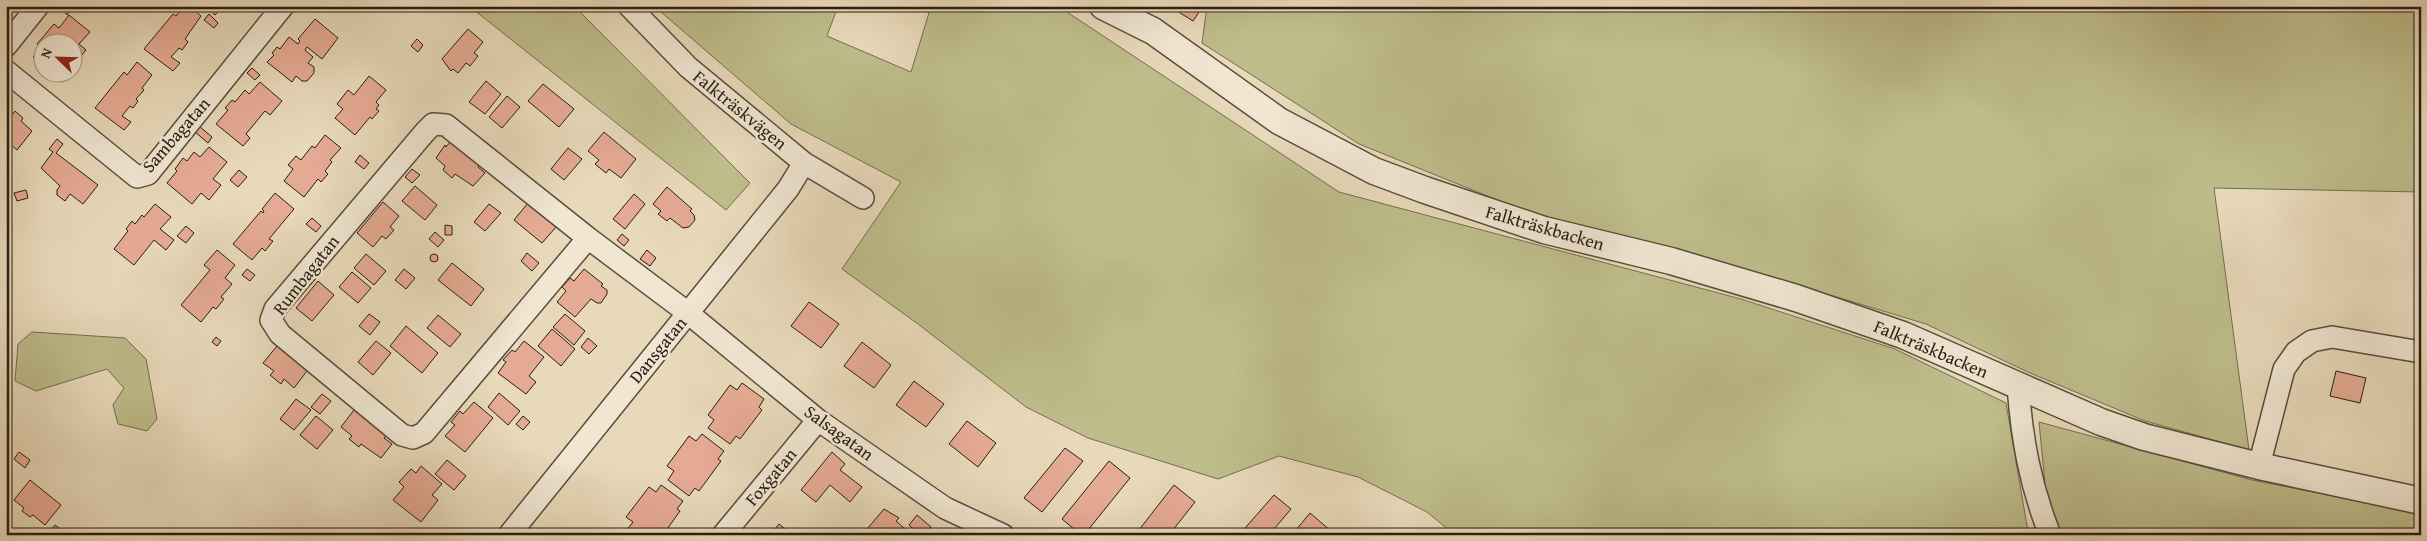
<svg xmlns="http://www.w3.org/2000/svg" width="2427" height="541" viewBox="0 0 2427 541" font-family="'Gentium Book Plus',serif">
  <style>
    .green { fill: #bebd8b; stroke: #736e4e }
    .building { fill: #e5aa93; stroke: #281e12 }
    .lines { fill: none; stroke-linecap: round; stroke-linejoin: round }
    .minor-casing { stroke: #584d3c; stroke-width: 24 }
    .tertiary-casing { stroke: #584d3c; stroke-width: 29 }
    .minor { stroke: #f0e6d2; stroke-width: 21 }
    .tertiary { stroke: #f0e6d2; stroke-width: 26 }
    .labels { text-anchor: middle; stroke-width: 5; stroke-linejoin: round; paint-order: stroke }
    .street-label { font-size: 18px; fill: #281e12; stroke: #f0e6d2 }
  </style>
  <rect width="100%" height="100%" fill="#e8d9ba"/>
  <filter id="stains"><feTurbulence type="fractalNoise" baseFrequency=".004" numOctaves="4"/><feColorMatrix values="0 0 0 0 .2 0 0 0 0 .09 0 0 0 0 .02 0 0 0 .5 -.17"/></filter>
  <radialGradient id="worn" r=".72"><stop offset=".6" stop-color="#630" stop-opacity="0"/><stop offset="1" stop-color="#630" stop-opacity=".3"/></radialGradient>
  <path class="green" d="M469 6H574L750 183 726 210Z
    M654 6H838L827 36 911 72 931 6H1048L1067 12 1339 192 1741 299 1895 349 2006 403 2027 526 2032 535H1455L1427 512 1358 477 1279 456 1218 479 1088 438 1026 407 918 324 842 269 901 182 791 124Z
    M1207 6H2421V192L2214 188 2249 450 2145 421 2030 373 1926 324 1744 269 1537 216 1359 144 1202 43Z
    M32 332 125 338 146 359 157 419 147 431 118 424 113 405 124 388 107 369 36 391 15 381 18 344Z
    M2039 422 2252 480 2421 513V535H2062L2046 494Z"/>
  <path class="building" d="M60 6H70L72 8 67 15Z
    M184 6H190L201 16 185 39 188 42 182 50 179 48 171 57 180 63 173 71 144 49 173 14 176 16Z
    M208 6H215L220 10 215 15 207 8Z
    M1169 6H1203L1193 21Z
    M209 14 218 23 214 28 204 20Z
    M69 15 90 32 79 44 86 50 72 67V42H42V65L33 57 41 48 37 44 54 24 59 28Z
    M315 19 338 38 322 59 307 47 305 50 313 57 308 63 314 67V73L307 81H302L296 76 292 82 267 62 274 55 272 53 277 47 280 49 289 37 298 44 300 41 298 39Z
    M468 29 483 42 474 53 478 56 470 66 466 63 458 73 453 69 451 71 442 59Z
    M417 39 423 45 418 52 411 46Z
    M137 62 152 75 142 88 144 90 136 99 138 101 133 108 130 106 122 116 131 122 124 130 95 108 124 72 127 75Z
    M252 68 260 75 255 80 247 73Z
    M369 76 386 90 376 102 379 105 376 109 379 111 372 119 370 117 355 135 335 118 343 109 337 104 348 90 354 95Z
    M486 81 501 94 485 114 469 102Z
    M260 82 282 101 270 115 265 111 246 134 250 138 243 146 216 124 228 110 225 108 232 100 235 102 245 90 249 94Z
    M543 84 574 109 559 127 528 101Z
    M507 96 520 107 502 128 489 117Z
    M8 110 13 114 15 111 23 118 21 121 32 131 17 150 6 141Z
    M199 126 212 137 208 143 194 131Z
    M604 132 636 159 621 178 609 169 606 173 595 164 599 160 588 151Z
    M325 135 341 148 330 160 332 162 325 171 328 174 321 182 318 179 304 197 284 181 293 169 288 165 296 156 301 160 312 146 315 148Z
    M57 139 63 144 56 153 98 185 83 204 70 194 65 201 57 195V190L60 186 41 168 53 152 49 149Z
    M451 141 479 165 478 167 485 173 473 186 455 174 452 178 443 170 445 166 436 158 445 145 446 147Z
    M209 147 227 162 213 179 221 185 209 200 201 193 192 204 167 183 177 171 175 169 183 158 187 161 194 152 200 157Z
    M568 148 582 159 564 180 551 169Z
    M360 155 369 163 364 169 355 162Z
    M412 169 420 175 412 183 405 177Z
    M239 170 247 177 238 187 230 180Z
    M415 186 437 205 425 220 402 201Z
    M667 187 692 209 690 211 694 215 695 220 689 227 683 228 670 218 667 221 658 214 661 211 653 204Z
    M26 190 28 198 17 201 14 193Z
    M275 193 294 209 269 239 273 241 265 251 262 248 252 260 233 244 261 211 263 213 264 211 262 209Z
    M634 194 645 204 625 229 613 219Z
    M383 202 399 216 390 227 394 230 386 239 382 236 373 247 357 233Z
    M528 203 556 227 542 243 514 220Z
    M155 204 171 217 160 229 174 240 166 250 154 240 134 265 114 249 128 231 126 229 132 221 135 224 142 215 144 217Z
    M489 204 501 213 485 231 474 222Z
    M312 218 321 226 316 232 306 224Z
    M445 225 452 226V235H445Z
    M186 226 194 233 186 243 177 236Z
    M435 232 444 240 438 247 429 239Z
    M622 234 629 240 624 246 617 240Z
    M217 250 235 265 225 278 232 284 221 297 224 299 216 309 213 307 201 322 181 305 210 270 204 265Z
    M647 250 656 258 650 266 640 259Z
    M527 253 539 263 532 271 521 261Z
    M430 258a4 4 0 1 1 8 0a4 4 0 1 1-8 0Z
    M366 254 386 271 374 285 354 268Z
    M452 263 484 289 471 306 438 280Z
    M247 269 255 275 250 281 242 275Z
    M404 269 415 278 406 289 395 280Z
    M584 269 603 284 601 286 607 290V294L601 303H597L591 299 575 317 557 302 566 291 562 287 570 278 574 281Z
    M352 272 371 288 358 303 339 287Z
    M318 281 334 295 312 321 296 308Z
    M809 302 839 324 821 348 791 326Z
    M369 314 380 322 370 335 359 326Z
    M565 314 585 331 574 345 553 327Z
    M438 315 461 334 450 347 427 328Z
    M406 326 438 353 422 373 390 346Z
    M552 329 575 349 561 366 538 346Z
    M216 337 221 341 217 346 212 342Z
    M588 338 597 346 589 354 581 347Z
    M376 341 391 353 373 375 358 362Z
    M524 341 544 357 529 376 536 382 526 394 498 373 506 362 503 360 512 350 515 352Z
    M862 342 891 365 874 388 844 366Z
    M277 346 307 371 294 388 284 379 281 384 270 375 274 371 263 363Z
    M2336 371 2366 378 2360 403 2330 396Z
    M914 381 944 404 926 427 896 405Z
    M742 383 764 399 759 407 762 410 740 439 736 436 730 444 708 428 714 420 708 415 730 385 737 390Z
    M499 393 520 411 508 425 488 407Z
    M322 394 331 401 320 414 311 407Z
    M296 399 311 410 294 430 280 419Z
    M474 402 493 418 465 452 445 436 455 425 451 422 460 411 463 414Z
    M354 410 386 436 384 438 392 444 381 458 361 444 359 447 349 439 352 436 341 427Z
    M316 416 333 430 317 449 300 435Z
    M523 416 530 422 523 430 516 424Z
    M967 421 996 443 978 467 949 444Z
    M702 434 724 451 718 459 721 461 699 491 695 488 689 496 668 480 674 471 667 466 689 436 696 441Z
    M1065 448 1083 461 1042 512 1024 498Z
    M19 452 30 460 25 468 14 459Z
    M832 452 845 464 840 470 862 487 850 502 830 485 816 502 801 490Z
    M447 460 466 476 454 490 435 474Z
    M1109 461 1130 478 1084 535H1081L1062 519Z
    M421 466 442 484 432 495 438 500 421 522 393 500 404 487 399 482 411 469 416 473Z
    M30 480 61 505 45 525 33 515 30 517 22 511 24 508 14 500Z
    M661 485 683 501 677 509 680 511 663 535H633L627 530 633 522 626 517 649 487 656 492Z
    M1174 485 1195 502 1169 535H1135Z
    M1274 495 1291 509 1269 535H1239Z
    M884 509 899 518 896 521 912 535H862Z
    M1310 513 1331 531 1327 535H1292Z
    M917 515 931 527 925 535H920L909 525Z
    M779 524 792 535H770Z
    M55 525 68 535H48Z"/>
  <g class="lines">
    <g class="minor-casing">
      <path id="minor" d="M629 6 688 67 804 163 863 198
        M6 46 38 6
        M6 71 137 177 148 174 283 6
        M588 238 424 433 413 438 402 435 280 334 271 320 275 309 425 132 433 124 446 125 588 238 688 313 818 420 945 508 1003 535
        M2018 386C2022 440 2030 484 2050 535
        M2259 466 2284 369 2296 352 2312 341 2332 337 2421 352
        M509 535 788 189 804 163
        M723 535 818 420"/>
    </g>
    <g class="tertiary-casing">
      <path id="tertiary" d="M1103 6 1153 31 1279 121 1374 171 1425 190 1544 230 1671 261 1796 298 1903 335 2101 422 2144 437 2259 466 2421 501"/>
    </g>
    <use href="#minor" class="minor"/>
    <use href="#tertiary" class="tertiary"/>
  </g>
  <g class="labels">
    <g class="street-label">
      <text transform="translate(740 110) rotate(39)" y="6">Falkträskvägen</text>
      <text transform="translate(176 135) rotate(-49)" y="6">Sambagatan</text>
      <text transform="translate(1545 228) rotate(16)" y="6">Falkträskbacken</text>
      <text transform="translate(306 275) rotate(-52)" y="6">Rumbagatan</text>
      <text transform="translate(1931 349) rotate(23)" y="6">Falkträskbacken</text>
      <text transform="translate(658 350) rotate(-51)" y="6">Dansgatan</text>
      <text transform="translate(839 433) rotate(36)" y="6">Salsagatan</text>
      <text transform="translate(771 477) rotate(-50)" y="6">Foxgatan</text>
    </g>
  </g>
  <rect width="2427" height="541" fill="none" stroke="#e8d9ba" stroke-width="25"/>
  <rect x="8" y="8" width="2412" height="526" fill="none" stroke="#281e12" stroke-width="2.5"/>
  <rect x="12" y="12" width="2402" height="516" fill="none" stroke="#281e12"/>
  <g transform="translate(58 58) rotate(293)"><circle r="24" fill="#f0e6d2" stroke="#a09685"/>
  <path d="M0-4L9 19L0 12L-9 19Z" fill="#8f2418"/>
  <text y="-8" font-size="14" font-weight="bold" text-anchor="middle" fill="#281e12">N</text>
  </g>
  <rect width="100%" height="100%" filter="url(#stains)"/>
  <rect width="100%" height="100%" fill="url(#worn)"/>
</svg>
